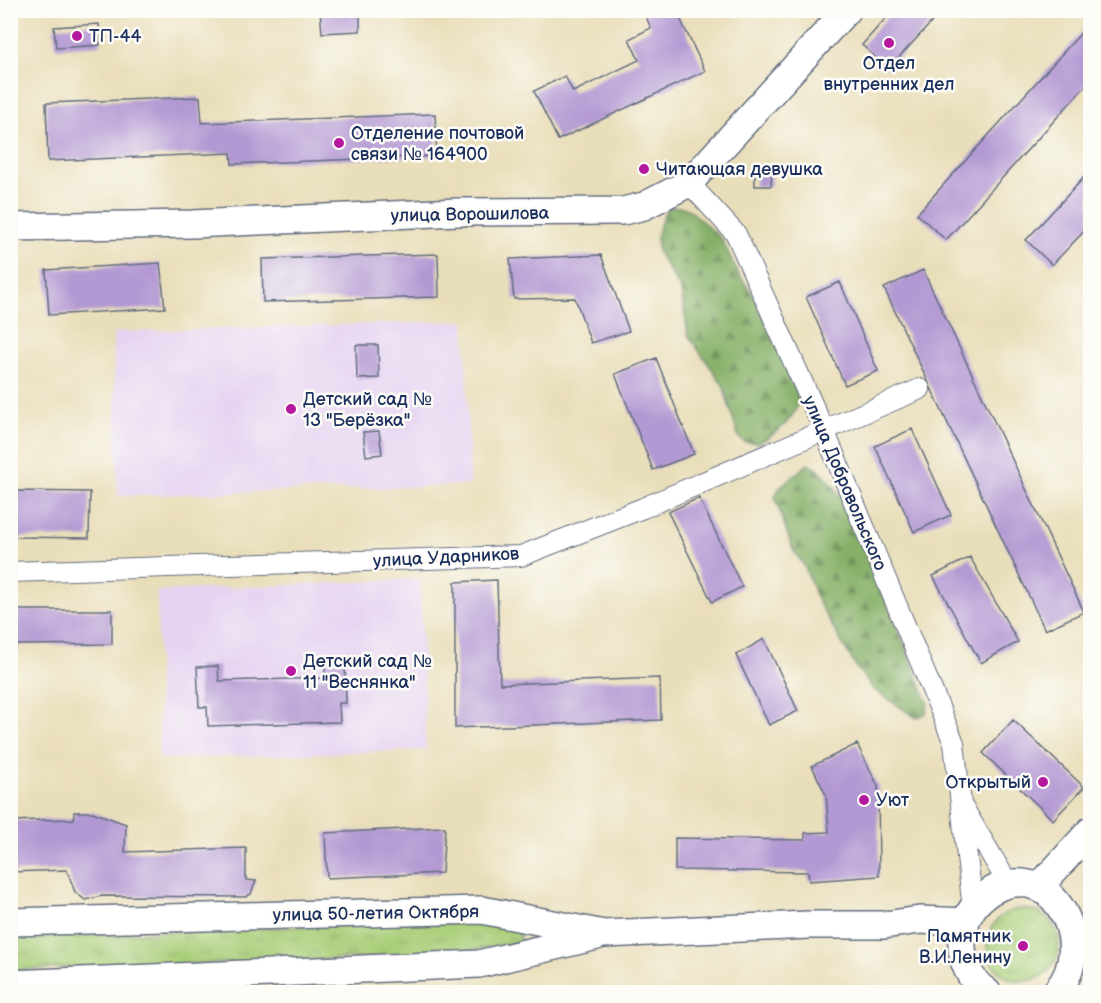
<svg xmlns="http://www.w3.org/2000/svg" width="1101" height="1003" viewBox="0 0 1101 1003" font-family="'Balsamiq Sans',sans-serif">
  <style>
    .built { fill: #e5d3f1 }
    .grass { fill: url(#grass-tufts); stroke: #627e6a; stroke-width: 1.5 }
    .forest { fill: url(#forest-firs); stroke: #507063; stroke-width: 1.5 }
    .building { fill: #b399d3 }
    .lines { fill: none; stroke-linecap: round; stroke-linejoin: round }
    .street-casing { stroke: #636c7e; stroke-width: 22 }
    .secondary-casing { stroke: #636c7e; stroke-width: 30 }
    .street { stroke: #fff; stroke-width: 20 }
    .secondary { stroke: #fff; stroke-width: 27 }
    .poi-dot { fill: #b5179e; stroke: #fdfcf7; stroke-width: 2 }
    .labels { text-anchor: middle; stroke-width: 5; stroke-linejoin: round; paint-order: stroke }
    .poi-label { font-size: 18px; fill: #1b2f5e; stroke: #fdfcf7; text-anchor: start }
    .street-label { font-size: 18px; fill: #1b2f5e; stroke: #fdfcf7 }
  </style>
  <defs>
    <pattern id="grass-tufts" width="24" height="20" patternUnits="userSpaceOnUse" patternTransform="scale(1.5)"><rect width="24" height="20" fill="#a8cd77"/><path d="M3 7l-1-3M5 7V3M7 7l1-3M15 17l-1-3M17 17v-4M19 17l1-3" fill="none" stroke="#90b069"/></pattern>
    <pattern id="forest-firs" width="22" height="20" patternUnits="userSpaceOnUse" patternTransform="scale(1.5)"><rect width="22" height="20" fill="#86b068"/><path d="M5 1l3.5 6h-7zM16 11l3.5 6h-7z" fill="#6d9059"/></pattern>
  </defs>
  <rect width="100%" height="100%" fill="#fdfcf7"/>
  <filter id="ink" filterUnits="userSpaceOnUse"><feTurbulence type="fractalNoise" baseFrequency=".0167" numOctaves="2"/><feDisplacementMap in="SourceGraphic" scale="12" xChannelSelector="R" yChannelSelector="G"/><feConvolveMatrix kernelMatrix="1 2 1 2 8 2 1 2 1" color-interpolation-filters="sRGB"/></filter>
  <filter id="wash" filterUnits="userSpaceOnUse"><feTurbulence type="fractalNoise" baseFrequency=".008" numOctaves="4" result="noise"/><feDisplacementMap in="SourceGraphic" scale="24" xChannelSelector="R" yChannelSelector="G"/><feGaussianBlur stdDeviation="1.35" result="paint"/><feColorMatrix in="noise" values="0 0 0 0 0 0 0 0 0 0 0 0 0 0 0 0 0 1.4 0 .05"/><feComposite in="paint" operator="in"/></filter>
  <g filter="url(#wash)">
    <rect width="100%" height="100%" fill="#e9deba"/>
    <path class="built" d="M465 321 470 485 118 496 113 332Z
      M420 579 426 750 159 759 157 591Z"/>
    <path class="grass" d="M987 945a36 36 0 1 1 72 0a36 36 0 1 1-72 0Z
      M445 921 519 928 520 942 445 955 11 970 10 938Z"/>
    <path class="forest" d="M670 207H683L691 211 722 240 738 273 753 295 799 397C798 418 776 433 759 443L745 442 739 438 723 385 688 335 681 290 658 252 656 237 664 214Z
      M808 464C838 477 842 508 859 534L928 703 926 713 917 718 874 690 855 665 817 600 805 567 793 550 775 497 780 487Z"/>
    <g id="blocks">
      <path class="building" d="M320 10H360V31L322 33Z
        M643 10H676L705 71 558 140 534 91 565 76 573 92 639 60 629 39 651 28Z
        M893 10H943L888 69 862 45Z
        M1090 23V81L946 240 917 214Z
        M99 24 100 45 56 48 54 27Z
        M200 97 202 123 435 114 437 156 232 164 231 153 48 161 46 103Z
        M755 170H772L771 186H755Z
        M1090 171V225L1052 265 1026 240Z
        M438 254 439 297 263 302 262 259Z
        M601 255 629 331 591 343 575 298 514 299 510 259Z
        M160 263 165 308 49 315 46 270Z
        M923 270 1084 612 1045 630 884 288Z
        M840 282 878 371 845 385 806 297Z
        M356 345H378L379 378 357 379Z
        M656 358 694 454 653 470 615 374Z
        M912 429 951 515 914 532 875 446Z
        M379 431 382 454 366 456 363 432Z
        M15 491 90 492 89 538 14 537Z
        M699 498 742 587 712 602 668 512Z
        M970 557 1018 642 981 663 933 576Z
        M497 580 500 684 660 678 661 720 455 728V582Z
        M16 610H112V644L16 645Z
        M764 639 798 711 769 725 736 655Z
        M345 661 346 703H339L340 722 208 726 207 707H199L197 667 218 666 219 681 325 678V662Z
        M1013 720 1084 787 1053 820 983 753Z
        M857 744 878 786 879 876 809 881 808 872 675 870V838L805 840V833L829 832 826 795 812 766Z
        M74 812H92L126 824 125 852 246 848V880L256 881 251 894 246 897 102 896 85 900 75 892 67 870 10 872V821L74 819Z
        M445 827 442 873 327 878 325 833Z"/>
    </g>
  </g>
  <g filter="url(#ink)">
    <use href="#blocks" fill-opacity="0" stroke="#636c7e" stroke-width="1.5"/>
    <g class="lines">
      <g class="street-casing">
        <path id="street" d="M689 183 736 234 824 430 954 743 973 909
          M10 572 521 556 643 508 920 389
          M964 809 1009 885"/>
      </g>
      <g class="secondary-casing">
        <path id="secondary" d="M10 227 192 224 458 212 623 211 644 206 689 183 847 10
          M1040 886 1090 831
          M10 922 482 910 604 934 809 925H884L920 920 966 922
          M10 984 479 964 597 936
          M987 992C970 981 961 961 962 941 962 925 970 908 983 897 1046 847 1101 942 1056 992"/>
      </g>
      <use href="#street" class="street"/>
      <use href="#secondary" class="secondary"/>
    </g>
  </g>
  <g class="poi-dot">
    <circle cx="77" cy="36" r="6"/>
    <circle cx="889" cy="43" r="6"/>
    <circle cx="339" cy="143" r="6"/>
    <circle cx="644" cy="169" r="6"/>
    <circle cx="291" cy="409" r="6"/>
    <circle cx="291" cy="671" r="6"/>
    <circle cx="1043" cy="782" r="6"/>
    <circle cx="864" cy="800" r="6"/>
    <circle cx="1023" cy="946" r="6"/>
  </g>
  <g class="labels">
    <g class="poi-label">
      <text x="89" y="42">ТП-44</text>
      <text x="889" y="69" text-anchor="middle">Отдел<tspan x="889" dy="21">внутренних дел</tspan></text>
      <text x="351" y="139">Отделение почтовой<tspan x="351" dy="21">связи № 164900</tspan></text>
      <text x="656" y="175">Читающая девушка</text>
      <text x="303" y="405">Детский сад №<tspan x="303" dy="21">13 "Берёзка"</tspan></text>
      <text x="303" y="667">Детский сад №<tspan x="303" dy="21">11 "Веснянка"</tspan></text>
      <text x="1031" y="788" text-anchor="end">Открытый</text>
      <text x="876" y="806">Уют</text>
      <text x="1011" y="942" text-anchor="end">Памятник<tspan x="1011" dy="21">В.И.Ленину</tspan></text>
    </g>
    <g class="street-label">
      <text transform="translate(470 214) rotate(-1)" y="6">улица Ворошилова</text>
      <text transform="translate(845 483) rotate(67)" y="6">улица Добровольского</text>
      <text transform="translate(446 557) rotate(-3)" y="6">улица Ударников</text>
      <text transform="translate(376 913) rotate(-1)" y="6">улица 50-летия Октября</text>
    </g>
  </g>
  <rect width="1101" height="1003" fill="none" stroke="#fdfcf7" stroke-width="36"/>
</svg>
